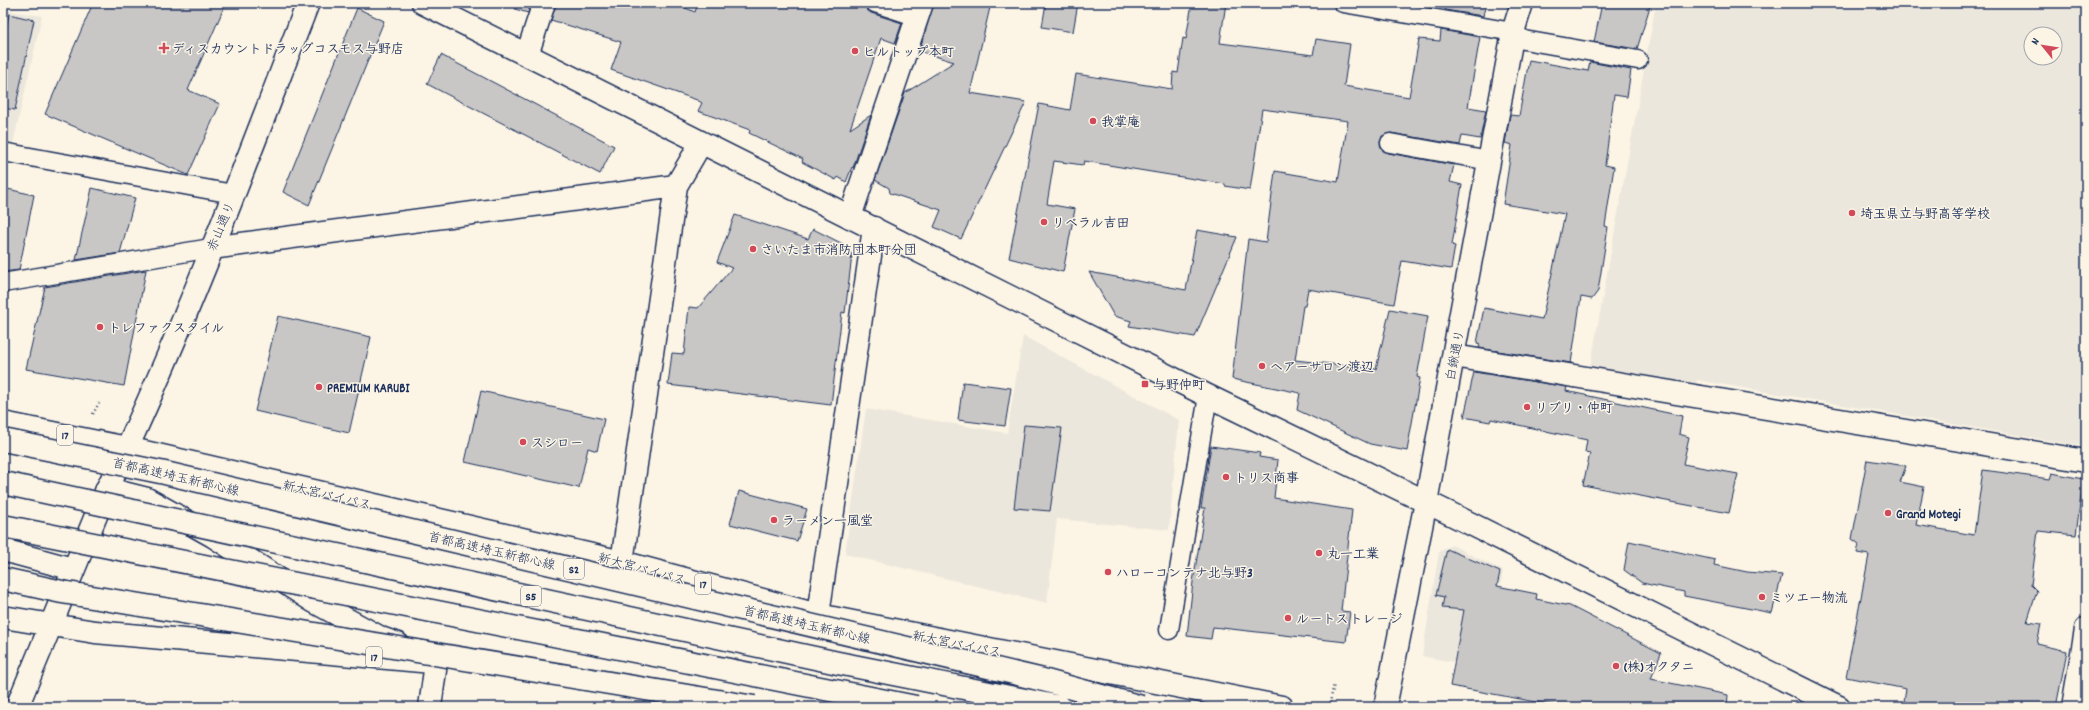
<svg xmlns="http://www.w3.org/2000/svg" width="2089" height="710" viewBox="0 0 2089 710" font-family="Dekko,'Klee One',sans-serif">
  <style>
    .built { fill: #ece7dc; fill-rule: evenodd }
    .building { fill: #c8c7c6; stroke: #1b2f5e }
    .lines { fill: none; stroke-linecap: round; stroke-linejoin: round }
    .lane-casing { stroke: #1b2f5e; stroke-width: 21 }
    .street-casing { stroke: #1b2f5e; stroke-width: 25 }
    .secondary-casing { stroke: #1b2f5e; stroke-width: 25 }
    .highway-casing { stroke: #1b2f5e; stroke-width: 25 }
    .path { stroke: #1b2f5e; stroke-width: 2.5; stroke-dasharray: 1 3; stroke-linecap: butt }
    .lane { stroke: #fcf5e5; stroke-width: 18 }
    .street { stroke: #fcf5e5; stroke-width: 22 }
    .secondary { stroke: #fcf5e5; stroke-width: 22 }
    .highway { stroke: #fcf5e5; stroke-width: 22 }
    .highway-bridge-casing { stroke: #1b2f5e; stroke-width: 25; stroke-linecap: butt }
    .highway-bridge { stroke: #fcf5e5; stroke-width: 22 }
    .poi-dot { fill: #d1495b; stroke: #fcf5e5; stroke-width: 1.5 }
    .labels { text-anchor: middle; stroke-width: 3; stroke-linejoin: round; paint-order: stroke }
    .shield { fill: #fcf5e5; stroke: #5e6a86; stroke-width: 1 }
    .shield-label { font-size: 12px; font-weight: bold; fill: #1b2f5e }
    .poi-label { font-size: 13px; font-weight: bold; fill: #1b2f5e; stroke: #fcf5e5; text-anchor: start }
    .street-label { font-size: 13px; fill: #1b2f5e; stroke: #fcf5e5 }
  </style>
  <rect width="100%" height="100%" fill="#fcf5e5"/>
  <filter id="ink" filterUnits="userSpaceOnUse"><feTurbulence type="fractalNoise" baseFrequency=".025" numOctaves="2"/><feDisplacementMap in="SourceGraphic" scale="8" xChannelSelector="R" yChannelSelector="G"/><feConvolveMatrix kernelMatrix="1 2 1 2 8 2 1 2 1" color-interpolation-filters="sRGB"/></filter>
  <g filter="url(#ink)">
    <path class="built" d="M1656 3H2086V447L1697 380 1695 386 1590 368ZM2031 34H2055V58H2031Z
      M3 10 42 16 12 148 3 147Z
      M1023 336 1179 420 1169 530 1057 519 1047 603 845 554 866 409 1007 433Z
      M1452 545 1503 571 1484 668 1422 656 1439 552Z"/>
    <path class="building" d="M93 3H226L188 90 220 104 188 175 45 114Z
      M516 3H531L528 13 515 9Z
      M556 3H674L695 12 698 3H865L867 10 871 13 902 23 895 43 881 38 850 129 871 115 853 168 852 167 846 182 838 177 836 180 802 162 803 159 749 133 750 130 698 111 702 103 697 100 611 70 621 42 551 20Z
      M934 3H991L970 93 1026 102 961 239 934 227 941 210 890 193 889 188 875 180 905 93 954 62 919 51Z
      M1046 3H1078L1073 32 1042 27Z
      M1192 3H1226L1220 43 1313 55 1316 39 1350 44 1344 86 1409 97 1419 39 1440 41 1441 30 1480 37 1468 107 1486 110 1480 139 1462 136 1460 145 1391 133 1382 136 1380 142 1383 151 1388 153 1454 165 1450 182 1462 185 1452 245 1455 246 1451 269 1402 261 1394 304 1308 289 1305 306H1303L1295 360 1376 369 1390 309 1428 316 1417 377 1420 378 1407 451 1370 444 1297 410 1300 393 1232 379 1248 239 1266 242 1275 171 1338 182 1348 121 1262 109 1250 190 1225 186V184L1084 161 1083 165 1054 161 1047 204 1075 209 1063 272 1009 258 1039 104 1070 110 1076 74 1172 89 1173 72 1178 73 1183 38 1186 39Z
      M1446 3H1486L1483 16 1445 10Z
      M1602 3H1651L1637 49 1594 42Z
      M357 8 384 21 309 205 283 192Z
      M9 14 34 20 15 110 3 108V44Z
      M441 55 614 146 600 174 427 84Z
      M1529 60 1588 71 1590 62 1631 70 1627 97 1614 95 1605 165 1614 167 1605 226 1608 227 1598 291 1592 299 1581 297 1571 363 1479 348 1480 344 1477 343 1484 308 1542 319 1565 214 1503 204 1512 145 1505 143 1510 115 1519 116Z
      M3 188 34 195 19 270 3 272Z
      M92 188 135 198 120 253 76 260Z
      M735 215 808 239 813 229 845 245 852 255 845 313 842 312 831 405 668 385 672 353 684 354 689 307 698 308 732 268 717 262Z
      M1197 230 1237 237 1195 337 1129 326 1131 321 1114 316 1089 272 1186 290Z
      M146 270 124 386 26 369 45 287Z
      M278 316 371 337 349 433 255 411Z
      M1474 372 1567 387 1566 391 1682 416 1679 434 1689 437 1683 464 1738 474 1729 513 1583 485 1590 453 1585 452 1587 440 1491 419 1490 422 1464 417Z
      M963 382 1011 388 1005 426 958 420Z
      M481 391 604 419 597 451 588 448 579 488 465 462Z
      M1024 425 1062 428 1050 511 1014 508Z
      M1211 446 1260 453 1259 457 1278 460 1274 498 1352 510 1341 611 1350 612 1346 642 1213 627 1211 639 1187 636 1193 582 1205 508H1201Z
      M1867 460 1906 466 1900 482 1924 487 1916 525 1974 535 1983 470 2050 479 2052 473 2083 479 2076 535 2038 531 2031 585 2037 591 2027 622 2041 624 2037 644 2067 651 2056 707H1955L1904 702 1906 689 1846 677 1869 555 1857 553 1859 544 1852 539Z
      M739 491 807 509 797 541 730 524Z
      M1629 541 1715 560 1714 565 1747 572 1782 575 1772 613 1684 596V592L1642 583 1624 570Z
      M1447 549 1500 572 1497 586 1537 594 1536 599 1570 606 1661 653 1651 679 1728 695 1727 707H1563L1450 686 1464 610 1442 608 1444 597 1436 595Z"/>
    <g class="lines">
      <g class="lane-casing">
        <path id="lane" d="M875 3 918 17
          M1343 3 1513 32 1524 40 1638 60
          M1390 143 1490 161
          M3 152 233 194
          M3 283 211 248
          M1169 630 1208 396"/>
      </g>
      <g class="street-casing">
        <path id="street" d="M527 55 544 3
          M850 217 922 3
          M211 248 676 186
          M1454 356 2086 461
          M1426 502 1513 32 1522 3
          M622 562 676 186 701 143
          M818 615 874 228
          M17 707 107 489 127 448
          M430 707 436 663
          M2073 707 2086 629"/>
      </g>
      <g class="secondary-casing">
        <path id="secondary" d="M423 3 1208 396 1453 515 1839 707
          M127 448C194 303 250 152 308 3
          M1385 707 1426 502"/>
      </g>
      <g class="highway-casing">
        <path id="highway" d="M3 423 127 448 622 562 818 615 1282 707
          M107 489 147 499 213 536 313 601 381 638 398 644
          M3 550 73 569
          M3 617 95 632 432 662"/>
      </g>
      <path class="path" d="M93 414 99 403
        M1329 707 1334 684"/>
      <use href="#lane" class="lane"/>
      <use href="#street" class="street"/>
      <use href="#secondary" class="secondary"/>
      <use href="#highway" class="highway"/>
      <g class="highway-bridge-casing">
        <path id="highway-bridge" d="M3 440 165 473 1043 680 1142 707
          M3 483 838 663 1060 707
          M3 526 916 707
          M3 579 62 592 754 707"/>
      </g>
      <use href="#highway-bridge" class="highway-bridge"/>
    </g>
  </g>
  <g class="poi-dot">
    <path d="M162 42h4v4h4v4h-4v4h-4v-4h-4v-4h4z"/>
    <circle cx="855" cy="51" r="4"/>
    <circle cx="1093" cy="121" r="4"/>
    <circle cx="1852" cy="213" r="4"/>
    <circle cx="1044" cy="222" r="4"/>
    <circle cx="753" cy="249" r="4"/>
    <circle cx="100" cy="327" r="4"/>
    <circle cx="1262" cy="366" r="4"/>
    <rect x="1141" y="380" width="8" height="8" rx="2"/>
    <circle cx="319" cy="387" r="4"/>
    <circle cx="1527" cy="407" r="4"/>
    <circle cx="523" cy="442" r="4"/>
    <circle cx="1226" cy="477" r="4"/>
    <circle cx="1888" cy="513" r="4"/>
    <circle cx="774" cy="520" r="4"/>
    <circle cx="1319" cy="553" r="4"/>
    <circle cx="1108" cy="572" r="4"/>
    <circle cx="1762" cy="597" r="4"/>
    <circle cx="1288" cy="618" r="4"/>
    <circle cx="1616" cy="666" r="4"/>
  </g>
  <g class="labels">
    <g class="shield">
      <rect x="57" y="425" width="16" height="20" rx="3"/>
      <rect x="564" y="559" width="20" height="20" rx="3"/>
      <rect x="695" y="574" width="16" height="20" rx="3"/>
      <rect x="521" y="586" width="20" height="20" rx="3"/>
      <rect x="366" y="647" width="16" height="20" rx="3"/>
    </g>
    <g class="shield-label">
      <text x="65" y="439">17</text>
      <text x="574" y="573">S2</text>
      <text x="703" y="588">17</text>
      <text x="531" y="600">S5</text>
      <text x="374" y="661">17</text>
    </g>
    <g class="poi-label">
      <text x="172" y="53">ディスカウントドラッグコスモス与野店</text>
      <text x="863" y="56">ヒルトップ本町</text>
      <text x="1101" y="126">我掌庵</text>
      <text x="1860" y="218">埼玉県立与野高等学校</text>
      <text x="1052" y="227">リベラル吉田</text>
      <text x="761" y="254">さいたま市消防団本町分団</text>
      <text x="108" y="332">トレファクスタイル</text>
      <text x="1270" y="371">ヘアーサロン渡辺</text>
      <text x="1153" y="389">与野仲町</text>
      <text x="327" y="392">PREMIUM KARUBI</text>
      <text x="1535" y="412">リブリ・仲町</text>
      <text x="531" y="447">スシロー</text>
      <text x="1234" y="482">トリス商事</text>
      <text x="1896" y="518">Grand Motegi</text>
      <text x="782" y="525">ラーメン一風堂</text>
      <text x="1327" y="558">丸一工業</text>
      <text x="1116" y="577">ハローコンテナ北与野3</text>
      <text x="1770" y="602">ミツエー物流</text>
      <text x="1296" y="623">ルートストレージ</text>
      <text x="1624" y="671">(株)オクタニ</text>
    </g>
    <g class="street-label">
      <text transform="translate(220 226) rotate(-67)" y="5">赤山通り</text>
      <text transform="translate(1454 355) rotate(-79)" y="5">白鍬通り</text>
      <text transform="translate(176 476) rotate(13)" y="5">首都高速埼玉新都心線</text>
      <text transform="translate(327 494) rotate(13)" y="5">新大宮バイパス</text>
      <text transform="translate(492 550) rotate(13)" y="5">首都高速埼玉新都心線</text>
      <text transform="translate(642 568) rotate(15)" y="5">新大宮バイパス</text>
      <text transform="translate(807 624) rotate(13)" y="5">首都高速埼玉新都心線</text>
      <text transform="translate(957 643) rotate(11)" y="5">新大宮バイパス</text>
    </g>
  </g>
  <rect width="2089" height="710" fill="none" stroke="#fcf5e5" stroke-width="16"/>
  <rect x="8" y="8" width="2073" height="694" fill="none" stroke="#1b2f5e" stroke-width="1.5" filter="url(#ink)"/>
  <g transform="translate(2043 46) rotate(300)"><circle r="19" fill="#fcf5e5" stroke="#a2a6af"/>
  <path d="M0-3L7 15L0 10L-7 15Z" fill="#d1495b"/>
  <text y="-6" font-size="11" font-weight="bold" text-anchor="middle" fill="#1b2f5e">N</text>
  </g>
</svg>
